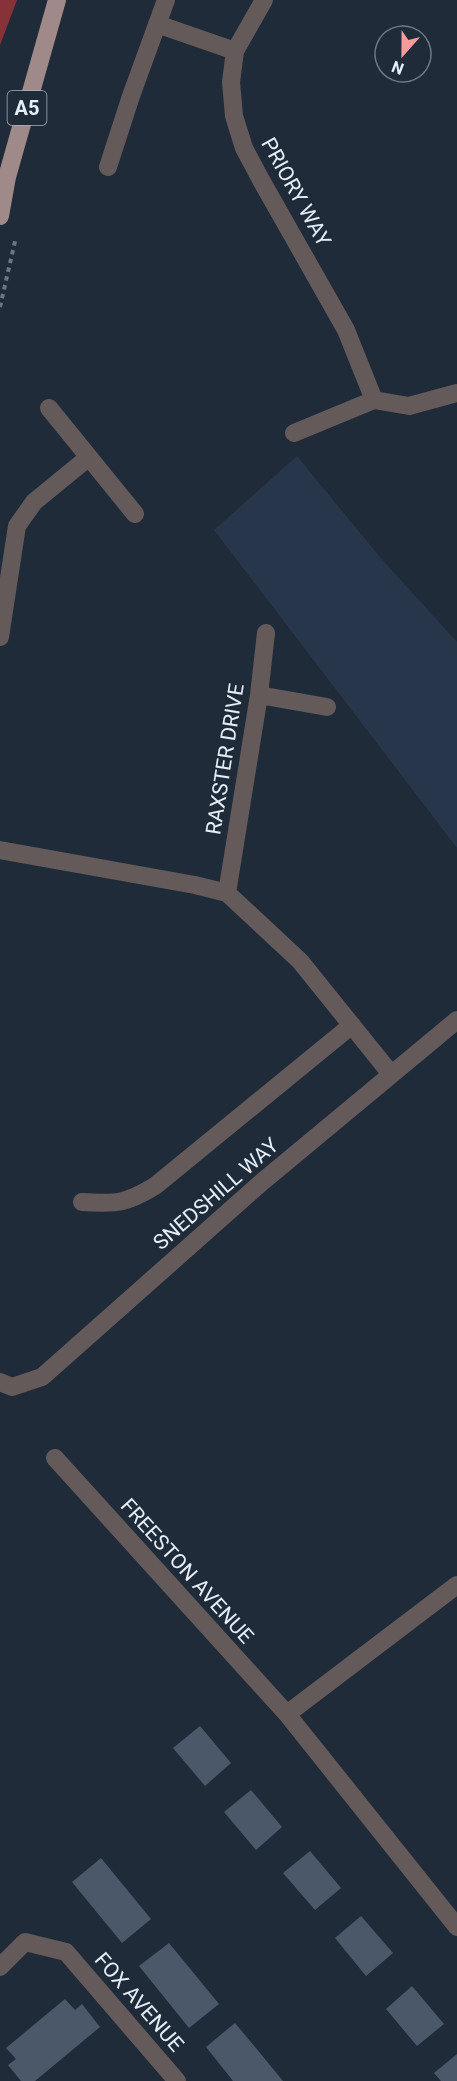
<svg xmlns="http://www.w3.org/2000/svg" width="457" height="2081" viewBox="0 0 457 2081" font-family="Roboto,sans-serif">
  <style>
    .built { fill: #27364a }
    .forest { fill: #873239 }
    .building { fill: #4b5869 }
    .lines { fill: none; stroke-linecap: round; stroke-linejoin: round }
    .path { stroke: #6c7582; stroke-width: 4; stroke-dasharray: 4.5 4.5; stroke-linecap: butt }
    .street { stroke: #655a5a; stroke-width: 18 }
    .primary { stroke: #9f8989; stroke-width: 18 }
    .labels { text-anchor: middle; stroke-width: 4.5; stroke-linejoin: round; paint-order: stroke }
    .shield { fill: #202b3a; stroke: #abb4bf; stroke-width: 1.5 }
    .shield-label { font-size: 20px; font-weight: bold; fill: #e6eef8 }
    .street-label { font-size: 21px; fill: #e6eef8; stroke: #202b3a }
  </style>
  <rect width="100%" height="100%" fill="#202b3a"/>
  <path class="built" d="M297 456 379 556 457 642V848L214 530Z"/>
  <path class="forest" d="M0 0H17L0 45Z"/>
  <path class="building" d="M200 1726 231 1763 205 1786 173 1748Z
    M251 1790 282 1827 256 1850 224 1812Z
    M310 1851 341 1888 315 1910 283 1873Z
    M101 1858 151 1919 122 1943 72 1882Z
    M361 1916 393 1953 366 1976 335 1938Z
    M169 1943 219 2004 189 2028 139 1966Z
    M412 1986 444 2024 417 2046 386 2009Z
    M65 1999 75 2010 82 2004 100 2027 35 2081H21L8 2065 16 2059 6 2048Z
    M235 2023 260 2053 283 2081H233L230 2077 206 2047Z
    M457 2054V2081H441L434 2073Z"/>
  <g class="lines">
    <path class="path" d="M0 307 16 237"/>
    <path class="street" d="M264 0 235 51 231 82 234 116 244 148 261 180 346 330 374 400
      M157 24 235 51
      M108 167 131 96 166 0
      M49 408 135 514
      M294 433 374 400 409 406 457 393
      M0 637 17 526 34 502 89 457
      M259 695 327 707
      M0 850 195 885 227 893 300 961 391 1074
      M227 893 259 695 266 633
      M82 1202C117 1204 125 1204 155 1186L352 1025
      M0 1382 12 1387 42 1377 262 1182 457 1020
      M55 1458 287 1714 457 1927
      M287 1714 457 1585
      M0 1967 25 1942 66 1952 177 2081"/>
    <path class="primary" d="M0 216 7 177 57 0"/>
  </g>
  <g class="labels">
    <rect class="shield" x="7.5" y="91" width="39" height="34" rx="4.5"/>
    <g class="shield-label">
      <text x="27" y="115">A5</text>
    </g>
    <g class="street-label">
      <text transform="translate(296 192) rotate(61)" y="7">PRIORY WAY</text>
      <text transform="translate(225 759) rotate(-81)" y="7">RAXSTER DRIVE</text>
      <text transform="translate(216 1194) rotate(-41)" y="7">SNEDSHILL WAY</text>
      <text transform="translate(187 1571) rotate(48)" y="7">FREESTON AVENUE</text>
      <text transform="translate(139 2002) rotate(49)" y="7">FOX AVENUE</text>
    </g>
  </g>
  <g transform="translate(403 54) rotate(201)"><circle r="28" fill="#202b3a" stroke="#6f7986" stroke-width="1.5"/>
  <path d="M0-4.5L10 22L0 15L-10 22Z" fill="#f59b9d"/>
  <text y="-9" font-size="16" font-weight="bold" text-anchor="middle" fill="#e6eef8">N</text>
  </g>
</svg>
